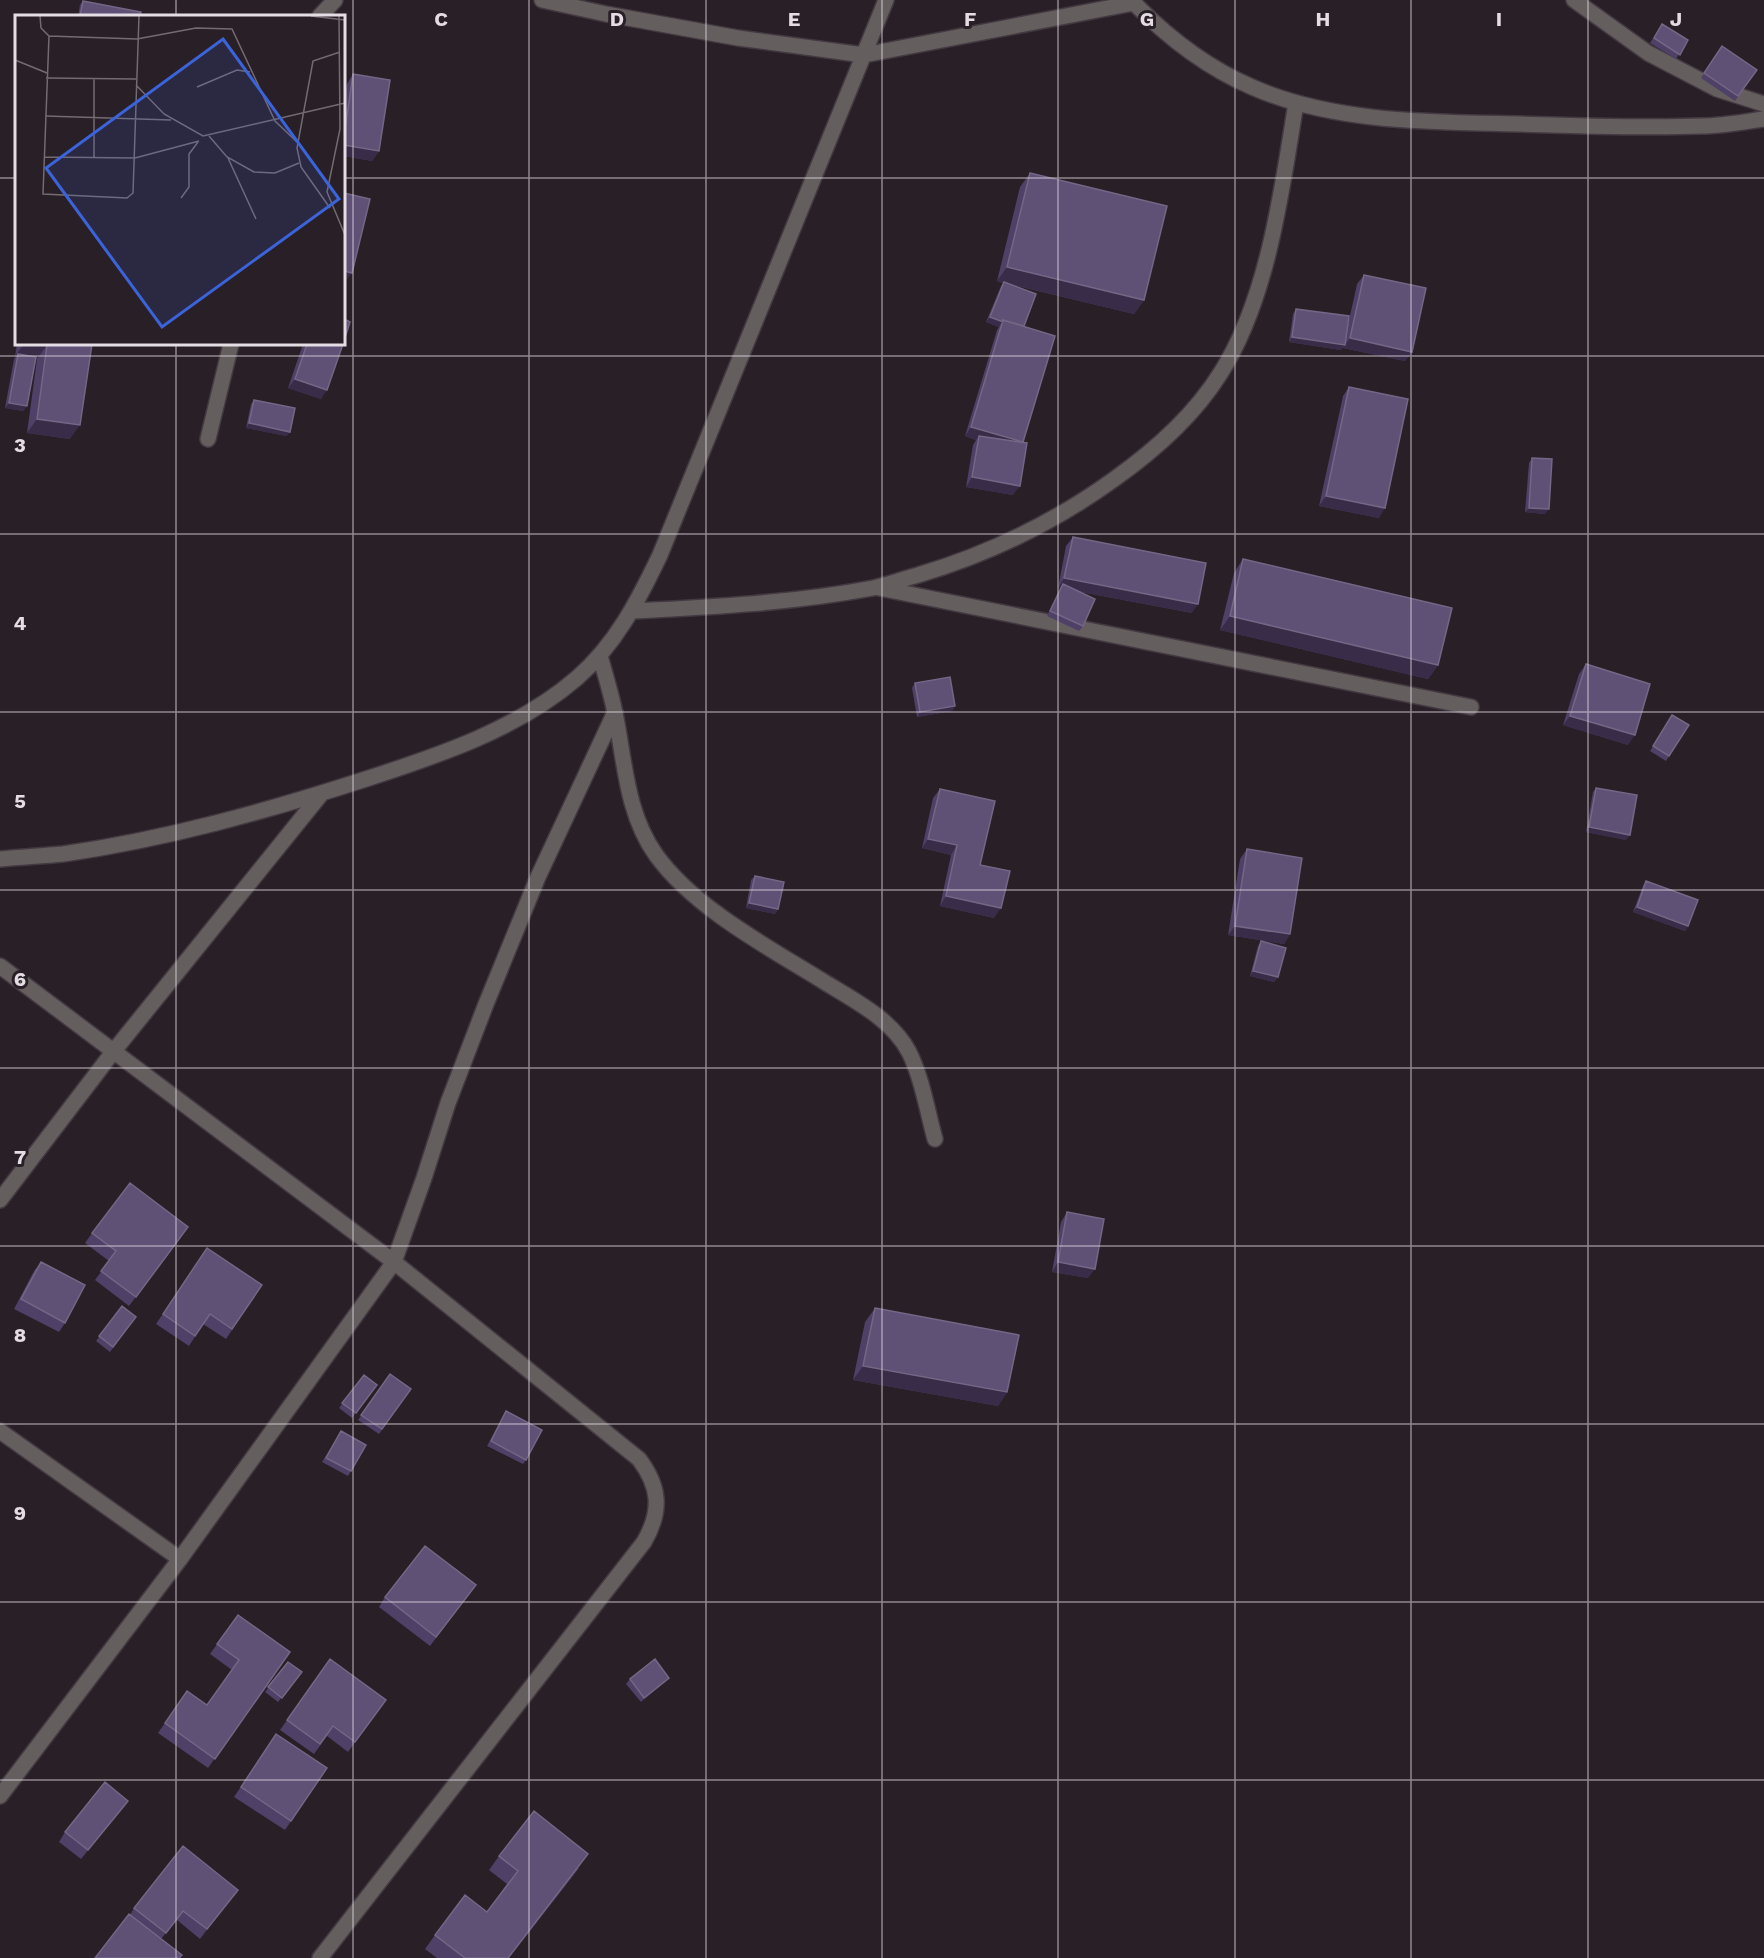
<svg xmlns="http://www.w3.org/2000/svg" width="1764" height="1958" font-family="'Work Sans',sans-serif">
<style>
.lines{fill:none;stroke-linecap:round;stroke-linejoin:round}
.minor-casing{stroke:#433a41;stroke-width:18}
.minor{stroke:#655e5f;stroke-width:15}
.wall{fill:#4e4067}
.shaded-wall{fill:#392c48}
.building{fill:#5e5175;stroke:#736786;stroke-width:1.5}
.grid{fill:none;stroke:#e4dde3;stroke-width:1.5;stroke-opacity:0.55}
.inset-road{fill:none;stroke:#746b72;stroke-width:1.5}
.view{fill:#3b63da;fill-opacity:0.15;stroke:#3b63da;stroke-width:3}
.inset-edge{fill:none;stroke:#e4dde3;stroke-width:3}
.grid-label{font-size:20px;text-anchor:middle;font-weight:bold;fill:#e4dde3;stroke:#291f27;stroke-width:6;stroke-linejoin:round;paint-order:stroke}
</style>
<rect width="100%" height="100%" fill="#291f27"/>
<g class="lines">
<defs>
<path id="minor" d="M542 0 606 14 738 38 864 55 1134 3
M1131 0C1166 36 1205 67 1252 87 1333 123 1432 122 1520 124 1580 126 1641 128 1701 126 1722 126 1743 122 1764 119
M1574 0 1648 53 1717 89 1764 104
M320 16 335 0
M208 439 231 344
M879 588 1471 707
M633 611C713 607 793 603 873 588 888 585 903 579 918 575 989 554 1053 523 1113 480 1154 451 1193 417 1220 374 1268 300 1282 189 1296 103
M600 656C605 674 611 693 615 713 625 761 626 813 656 855 695 909 770 948 826 983 856 1001 892 1020 909 1052 922 1078 927 1110 935 1139
M0 859C21 857 42 856 63 854 167 839 267 811 366 779 440 755 518 729 577 678 616 644 638 601 660 555L886 0
M0 966 394 1262 639 1459C660 1487 662 1511 644 1542L320 1958
M0 1200 113 1052 322 793
M0 1431 180 1559
M0 1796 180 1559 394 1262 424 1178 448 1103 486 1004 538 877 615 712"/>
</defs>
<use href="#minor" class="minor-casing"/>
<use href="#minor" class="minor"/>
</g>
<path class="wall" d="M83 1 140 16H78L80 5Z
M1662 24 1688 40 1676 59 1650 43Z
M1722 46 1757 70 1735 101 1701 78Z
M353 74 379 151 372 161 344 156V103L347 84Z
M1030 173 1144 300 1134 314 1013 285 1024 326 1022 443 1013 495 966 487 973 445 976 440 965 436 997 330 999 327 986 322 1001 286 1003 283 997 281 1020 187Z
M1364 275 1412 352 1405 361 1343 348 1344 346 1341 350 1289 342 1293 314 1296 309 1346 334 1357 284Z
M17 344H92L70 439 27 433 37 359H36L27 406 23 411 5 408 14 359 16 356H15Z
M303 344H343L321 399 288 388Z
M1349 387 1379 518 1319 506 1343 396Z
M254 400 290 432 286 436 246 428 251 404Z
M1532 458 1545 514 1525 512 1529 463Z
M1073 537 1192 613 1081 592 1083 626 1079 631 1047 616 1060 588H1058L1066 546Z
M1243 559 1438 665 1428 679 1220 630 1234 573Z
M1586 664 1628 745 1563 725 1579 674Z
M915 683 955 706 952 711 917 717 912 688Z
M1672 715 1689 725 1666 761 1650 751Z
M1596 788 1626 840 1586 832 1593 792Z
M940 789 980 865 994 918 940 906 951 855 922 848 933 798Z
M1247 849 1290 934 1284 944 1228 935 1240 859Z
M755 876 778 909 775 914 746 908 751 880Z
M1646 881 1688 926 1685 931 1633 912 1643 886Z
M1261 941 1278 977 1274 982 1250 976 1258 946Z
M1067 1212 1088 1278 1052 1272 1061 1222Z
M92 1233 182 1236 129 1306 95 1280 109 1261 85 1243Z
M207 1248 262 1285 226 1339 203 1324 189 1346 156 1324Z
M41 1262 65 1323 59 1332 14 1309 34 1271Z
M122 1306 136 1317 110 1352 96 1341Z
M875 1308 1007 1392 998 1406 853 1380 865 1322Z
M390 1374 411 1389 379 1434 358 1420Z
M364 1375 377 1385 352 1418 339 1408Z
M506 1411 526 1460 523 1464 487 1446Z
M341 1431 351 1471 348 1476 322 1462Z
M476 1585 430 1646 379 1607 385 1597Z
M238 1615 290 1652 208 1768 158 1733 187 1691 207 1705 232 1670 210 1654Z
M330 1659 386 1700 348 1752 327 1736 314 1754 280 1730Z
M288 1662 302 1672 278 1702 265 1692Z
M630 1679 665 1682 641 1702 626 1684Z
M276 1734 327 1768 285 1830 234 1797Z
M121 1810 81 1859 59 1842 65 1832Z
M499 1856 579 1868 509 1958H437L425 1949 435 1935 487 1912 507 1884 489 1870Z
M231 1899 200 1939 177 1920 161 1939 130 1915 134 1908Z"/>
<path class="shaded-wall" d="M344 145 379 151 372 161 344 156Z
M1007 267 1144 300 1134 314 997 281Z
M344 271 352 273 345 282H344Z
M990 317 1002 322 999 327 986 322Z
M1292 337 1345 345 1341 350 1289 342Z
M1350 338 1412 352 1405 361 1343 348Z
M24 344H36L47 345 37 359 17 356 18 354 16 356H15Z
M295 379 327 390 321 399 288 388Z
M9 403 27 406 23 411 5 408Z
M37 419 80 425 70 439 27 433Z
M249 423 290 432 286 436 246 428Z
M971 427 1023 442 978 440 979 436 976 440 965 436Z
M972 477 1020 486 1013 495 966 487Z
M1326 496 1385 508 1379 518 1319 506Z
M1529 508 1549 509 1545 514 1525 512Z
M1064 578 1198 604 1192 613 1061 588 1063 584 1060 588H1058Z
M1230 616 1438 665 1428 679 1220 630Z
M955 706 952 711 917 717 920 712Z
M1570 716 1635 735 1628 745 1563 725Z
M1589 827 1630 835 1626 840 1586 832Z
M928 839 957 845 951 855 922 848Z
M946 896 1001 908 994 918 940 906Z
M749 903 778 909 775 914 746 908Z
M1637 907 1688 926 1685 931 1633 912Z
M1235 926 1290 934 1284 944 1228 935Z
M1253 971 1278 977 1274 982 1250 976Z
M1058 1262 1095 1269 1088 1278 1052 1272Z
M863 1366 1007 1392 998 1406 853 1380Z
M669 1678 665 1682 641 1702 644 1698Z
M588 1854 509 1958H508Z
M238 1890 231 1899 200 1939 207 1929Z"/>
<path class="building" d="M83 1 141 12 140 16H80Z
M1662 24 1688 40 1680 55 1654 38Z
M1722 46 1757 70 1738 96 1704 73Z
M353 74 390 80 379 151 344 145V136Z
M1030 173 1167 206 1144 300 1007 267Z
M344 193 370 199 352 273 344 271Z
M1364 275 1426 288 1412 352 1350 338Z
M1004 282 1036 294 1024 326 1003 320V322L990 317Z
M1296 309 1349 316 1345 345 1292 337Z
M344 319 350 322 344 341Z
M1003 320 1055 336 1023 442 971 427Z
M36 344H92L80 425 37 419 47 345Z
M307 344H343L327 390 295 379Z
M18 354 36 357 27 406 9 403Z
M1349 387 1408 399 1385 508 1326 496Z
M254 400 295 408 290 432 249 423Z
M979 436 1027 443 1020 486 972 477Z
M1532 458 1552 459 1549 509 1529 508Z
M1073 537 1206 563 1198 604 1064 578Z
M1243 559 1452 608 1438 665 1230 616Z
M1063 584 1095 599 1083 626 1050 611Z
M1586 664 1650 684 1635 735 1570 716Z
M950 677 955 706 920 712 915 683Z
M1672 715 1689 725 1669 756 1653 746Z
M1596 788 1637 795 1630 835 1589 827Z
M940 789 995 801 980 865 1010 871 1001 908 946 896 957 845 928 839Z
M1247 849 1302 858 1290 934 1235 926Z
M755 876 784 882 778 909 749 903Z
M1646 881 1698 900 1688 926 1637 907Z
M1261 941 1286 948 1278 977 1253 971Z
M130 1183 188 1227 136 1297 101 1271 116 1251 92 1233Z
M1067 1212 1104 1219 1095 1269 1058 1262Z
M207 1248 262 1285 232 1329 210 1314 195 1336 163 1314Z
M41 1262 85 1285 65 1323 21 1299Z
M122 1306 136 1317 113 1347 99 1336Z
M875 1308 1019 1335 1007 1392 863 1366Z
M390 1374 411 1389 382 1429 361 1415Z
M364 1375 377 1385 356 1413 342 1403Z
M506 1411 542 1430 526 1460 491 1441Z
M341 1431 366 1445 351 1471 326 1458Z
M425 1546 476 1585 436 1637 385 1597Z
M238 1615 290 1652 215 1759 165 1723 187 1691 207 1705 239 1660 217 1644Z
M330 1659 386 1700 355 1742 333 1726 320 1744 287 1720Z
M655 1659 669 1678 644 1698 630 1679Z
M288 1662 302 1672 282 1698 268 1687Z
M276 1734 327 1768 291 1821 241 1787Z
M105 1782 128 1801 88 1850 65 1832Z
M534 1811 588 1854 508 1958H465L435 1935 465 1895 487 1912 518 1871 499 1856Z
M183 1846 238 1890 207 1929 183 1911 166 1933 134 1908Z
M129 1914 182 1955 179 1958H95Z"/>
<path class="grid" d="M176 0V16M353 0V1958M529 0V1958M706 0V1958M882 0V1958M1058 0V1958M1235 0V1958M1411 0V1958M1588 0V1958M0 178H16M344 178H1764M176 344V1958M0 356H1764M0 534H1764M0 712H1764M0 890H1764M0 1068H1764M0 1246H1764M0 1424H1764M0 1602H1764M0 1780H1764"/>
<g transform="translate(15 15)">
<rect width="330" height="330" fill="#291f27"/>
<path class="inset-road" d="M25 1 26 13 34 21 122 24 181 13 217 14 260 106 282 127M296 1 330 5M324 1 325 114 312 177 330 220M34 21 28 179 112 183 118 178 124 1M0 45 32 58M31 63 121 64M121 70 149 99 188 121 330 88M182 72 222 55 235 57M30 101 156 105M194 121 212 142 239 157 260 158 284 148M29 142 120 143 184 126M79 143V64M213 143 241 204M166 183 174 172V139L183 127M315 193 286 152 282 133 298 46 325 37"/>
<path class="view" d="M208 24 324 184 147 312 31 153Z"/>
<rect width="330" height="330" class="inset-edge"/>
</g>
<g class="grid-label">
<text x="441" y="26">C</text>
<text x="617" y="26">D</text>
<text x="794" y="26">E</text>
<text x="970" y="26">F</text>
<text x="1147" y="26">G</text>
<text x="1323" y="26">H</text>
<text x="1499" y="26">I</text>
<text x="1676" y="26">J</text>
<text x="20" y="452">3</text>
<text x="20" y="630">4</text>
<text x="20" y="808">5</text>
<text x="20" y="986">6</text>
<text x="20" y="1164">7</text>
<text x="20" y="1342">8</text>
<text x="20" y="1520">9</text>
</g>
</svg>
